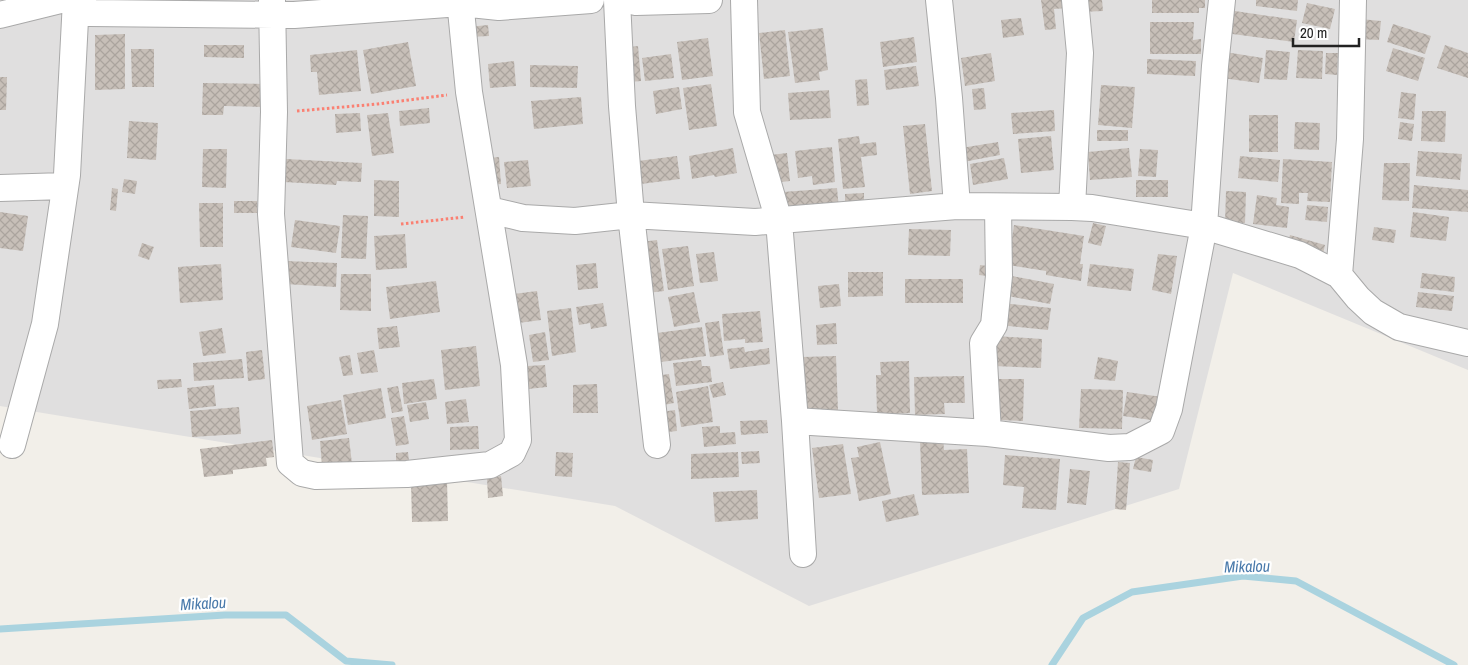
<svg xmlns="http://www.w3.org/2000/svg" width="1468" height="665" font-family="'Archivo Narrow',sans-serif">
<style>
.residential{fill:#e0dfdf}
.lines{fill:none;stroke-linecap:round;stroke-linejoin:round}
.stream{stroke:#aad3df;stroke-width:7}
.building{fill:url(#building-cross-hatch)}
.minor-casing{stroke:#a9a9a9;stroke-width:28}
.path{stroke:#fa8072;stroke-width:3;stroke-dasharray:2.5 2.5;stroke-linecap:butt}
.minor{stroke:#fff;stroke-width:26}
.labels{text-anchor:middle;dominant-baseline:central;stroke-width:4.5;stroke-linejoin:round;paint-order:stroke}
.water-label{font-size:16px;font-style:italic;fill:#4a7aab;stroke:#fff}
</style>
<defs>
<pattern id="building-cross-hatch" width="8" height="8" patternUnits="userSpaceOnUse" patternTransform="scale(1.25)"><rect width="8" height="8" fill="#c7bfb8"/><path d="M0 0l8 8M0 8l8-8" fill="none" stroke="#aba49e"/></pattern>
</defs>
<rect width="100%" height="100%" fill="#f2efe9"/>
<path class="residential" d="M0 0H1468V370L1233 273 1179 489 809 606 615 506 0 406Z"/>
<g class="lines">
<path class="stream" d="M0 629 225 615H286L346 661 392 665
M1052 665 1083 618 1132 592 1243 576 1296 581 1454 665"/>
</g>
<path class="building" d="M1041 0H1065L1066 8 1054 9 1056 29 1045 30Z
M1081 0H1102L1103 11 1081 12Z
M1152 0H1205V8H1199V13H1152Z
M1256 0H1298L1297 11 1256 6Z
M1307 3 1335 9 1330 29 1302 23Z
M1228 10 1297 20 1294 42 1225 33Z
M1021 18 1024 35 1003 38 1001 20Z
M1360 19 1381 21 1379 40 1358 39Z
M1150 22H1194L1193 40 1201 39V54H1150Z
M1393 24 1431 36 1425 54 1387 42Z
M488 25 489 36 469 37 468 27Z
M823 28 828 70 819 72 820 80 795 83 788 32Z
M785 30 790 76 764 79 759 33Z
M125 34V89L95 90V35Z
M914 37 917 62 883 67 880 42Z
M708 38 713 76 682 80 677 42Z
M408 42 416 86 371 94 363 50Z
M204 45H244V58L204 57Z
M1445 45 1468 53V78L1437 68Z
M638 46 641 81 618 83 615 49Z
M1393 48 1425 58 1418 81 1386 71Z
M131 49H154V87H132Z
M357 50 361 91 319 95 317 72H311L310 55Z
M1266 50 1290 52 1287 80 1264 79Z
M1298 50 1323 51 1322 79 1296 78Z
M1225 52 1263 58 1259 83 1222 78Z
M991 53 995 81 965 86 961 58Z
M1326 53H1338L1337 75 1325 74Z
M671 54 674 78 645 81 642 58Z
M1147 59 1196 61 1195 76 1147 74Z
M514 61 516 86 490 88 488 64Z
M530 65 578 66 577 88 530 87Z
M916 66 919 86 886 90 884 70Z
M0 77H7L6 110H0Z
M867 79 869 105 857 106 855 80Z
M203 83 265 84V107L224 106 223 115H202Z
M711 84 717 126 689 130 683 88Z
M1101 85 1135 87 1132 128 1098 125Z
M679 87 682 109 656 114 653 91Z
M984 88 986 109 974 110 972 89Z
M829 90 831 118 790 120 788 93Z
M1401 92 1416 94 1414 120 1398 118Z
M581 97 583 124 534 129 531 101Z
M429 108 430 123 400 126 399 111Z
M1054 110 1055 131 1013 134 1011 113Z
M1422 111H1446L1445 142 1421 141Z
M360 113 361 131 336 133 335 114Z
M388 113 394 153 372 156 367 115Z
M1249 115H1278V152H1249Z
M129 121 158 123 156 160 127 158Z
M1295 122 1320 123 1319 150 1294 149Z
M1400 122 1414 124 1412 141 1398 139Z
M925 124 932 191 910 194 903 126Z
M1097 130H1128V141H1097Z
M859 136 860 144 876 142 877 155 861 157 865 187 843 189 838 139Z
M1051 136 1054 170 1021 173 1018 139Z
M998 142 1000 155 963 162 961 148Z
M832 147 835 182 813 185 812 176 798 178 795 151Z
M733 148 737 173 715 177 714 175 692 179 689 156Z
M1129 148 1132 177 1090 180 1088 152Z
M203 149H227L226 188 202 187Z
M1140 149 1158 150 1156 177 1138 176Z
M1418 151 1462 154 1460 180 1416 176Z
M787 153 790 181 773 183 771 155Z
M677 156 680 179 633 185 630 162Z
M1240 156 1280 160 1278 182 1238 178Z
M499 157 501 184 481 186 478 159Z
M1004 158 1008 179 973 185 970 164Z
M286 159 362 163 361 182 337 181 336 185 284 182Z
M1283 159 1332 162 1330 202 1307 201 1308 193H1299V204L1281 203Z
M528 160 531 186 507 188 504 162Z
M1384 163H1410L1409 201 1382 200Z
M124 179 137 181 135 194 122 192Z
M374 180 399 181V217L374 216Z
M1136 180H1168V197H1136Z
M1414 185 1468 190V212L1412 208Z
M112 188 118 189 116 211 110 210Z
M837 188 839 209 785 214 783 192Z
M1226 191 1246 192 1245 223 1225 222Z
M864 193V204L845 205V194Z
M1257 195 1277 198 1276 205 1289 207 1287 228 1253 224Z
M234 201H257V213H234Z
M199 203H223V247H200Z
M1307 205 1328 207 1327 222 1305 220Z
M0 212 28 216 23 251 0 248Z
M1413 212 1449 217 1446 241 1410 237Z
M343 215 368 216 366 259 341 258Z
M295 220 340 226 336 253 291 247Z
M1093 223 1106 226 1101 246 1088 243Z
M1014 225 1084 236 1080 264H1083L1081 281 1046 275V271L1008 265Z
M1374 227 1396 230 1394 243 1372 240Z
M909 229 951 230 950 256 908 255Z
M405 234 407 268 376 270 374 236Z
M1290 235 1325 245 1322 258 1286 248Z
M657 240 664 291 639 294 633 243Z
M142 243 154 247 149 260 138 256Z
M688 246 694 286 668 290 662 249Z
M714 252 718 281 700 283 696 254Z
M1158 254 1177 256 1171 294 1152 290Z
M285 261 337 263 336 287 284 284Z
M596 263 598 288 578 290 576 265Z
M221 264 223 300 180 303 178 267Z
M1090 264 1134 269 1131 291 1087 286Z
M980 265 997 267 995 277 979 275Z
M848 272H883V296L848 297Z
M1422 273 1455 277 1454 292 1420 288Z
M341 274H371V311L340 310Z
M1012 276 1054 284 1050 304 1008 296Z
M905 279H963V303H905Z
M436 281 440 312 390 319 386 287Z
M839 284 841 306 820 308 818 286Z
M537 291 541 320 511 324 507 295Z
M694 292 700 322 674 327 668 297Z
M1418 292 1454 296 1452 311 1416 307Z
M603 303 607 326 591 329 590 323 579 325 576 307Z
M1002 303 1051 308 1048 330 1000 325Z
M571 308 576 352 552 356 547 311Z
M760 311 763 342 745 343V339L724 341 722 314Z
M719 321 724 355 710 357 705 323Z
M836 323 837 344 817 345 816 325Z
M397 326 400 347 379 349 377 328Z
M702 327 706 356 661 362 657 333Z
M222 328 226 353 203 356 199 332Z
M545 332 549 360 533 362 529 335Z
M995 336 1042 339 1041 368 993 366Z
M476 346 480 386 445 390 441 350Z
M744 347 745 352 769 348 770 364 730 369 727 349Z
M262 350 265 379 248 381 246 352Z
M374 350 378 372 361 374 357 353Z
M350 355 353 375 343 376 339 357Z
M836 356 838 411 805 412 803 357Z
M1098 357 1118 361 1115 381 1094 379Z
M242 359 244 378 194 381 193 363Z
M701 360 702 366H710L712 382 676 386 673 363Z
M909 361 910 413 877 415 876 375H881L880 362Z
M545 365 547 387 528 389 527 366Z
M669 374 674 403 654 407 649 377Z
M964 376 965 403H944L945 414 915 415 914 377Z
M181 379 182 387 158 389 157 380Z
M434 379 437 399 404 404 402 383Z
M999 379H1024L1023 421 998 420Z
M723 382 726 395 713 398 709 385Z
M597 384 598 413H573V385Z
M214 385 216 406 189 409 187 388Z
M398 386 403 411 392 413 387 388Z
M708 386 713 422 681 427 676 392Z
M381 388 386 418 348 425 343 395Z
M1081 389 1123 390 1122 429 1079 428Z
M1127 392 1162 397 1158 421 1123 416Z
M466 399 469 422 447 424 445 402Z
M341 400 347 434 312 440 307 406Z
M426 402 429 419 410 422 407 405Z
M239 407 241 434 192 437 190 411Z
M675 410 677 431 650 434 647 414Z
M404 416 409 444 396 446 391 418Z
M767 420 768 433 741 435 740 421Z
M478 426 479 449 450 450V427Z
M720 426V433L735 432 736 444 704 447 702 427Z
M349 438 352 464 322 466 320 441Z
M943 439 944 450 967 449 969 493 922 495 920 440Z
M272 440 274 457 266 458 267 466 233 470V474L204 477 200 449Z
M880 442 891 494 859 501 851 458 859 457 857 447Z
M843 444 851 494 819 498 812 448Z
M759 451 760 463 742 464 741 452Z
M408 452 409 461 396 462V453Z
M556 452 573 453 572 477 555 476Z
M738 452 739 477 691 479V454Z
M1005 455 1060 459 1056 510 1022 508 1024 487 1003 485Z
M1136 457 1153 460 1151 472 1133 469Z
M1118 462 1130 463 1126 510 1115 509Z
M1070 469 1090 471 1086 505 1067 503Z
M501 476 503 496 488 498 487 478Z
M447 480 448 521 412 522 411 481Z
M757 490 758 519 715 522 713 492Z
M914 494 919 515 886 522 882 501Z"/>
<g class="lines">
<defs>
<path id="minor" d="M79 0 90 13 294 15 461 3 499 7 591 0
M272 0 274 112 271 214 290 463 302 473 316 476 407 474 490 465 512 453 518 440 514 365 469 92 460 0
M617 0 622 106 631 215 657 445
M627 0 636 2 709 0
M744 0 747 112 779 221 795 421 803 554
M939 0 949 98 957 206
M0 15 61 0
M0 188 65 186
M1072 207 1080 53 1075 0
M489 210 523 218 575 221 631 215 755 222 957 206 1072 207 1092 208 1204 226 1300 255 1339 275 1358 298 1373 312 1399 327 1468 343
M1339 275 1350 139 1353 0
M795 421 988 433 1109 448 1130 447 1161 431 1169 409 1204 226 1215 66 1222 0
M988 433 983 343 994 325 999 276 998 207
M12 445 45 324 67 175 76 0"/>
</defs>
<use href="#minor" class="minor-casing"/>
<path class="path" d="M297 111 378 104 447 95
M401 224 465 217"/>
<use href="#minor" class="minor"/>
</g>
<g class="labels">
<g class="water-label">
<text transform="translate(1247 566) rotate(-1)">Mikalou</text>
<text transform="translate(203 603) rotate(-3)">Mikalou</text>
</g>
</g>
<path d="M1293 38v8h66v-8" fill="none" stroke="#222222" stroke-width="2.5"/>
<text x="1300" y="38" font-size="15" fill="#222222" stroke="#ffffff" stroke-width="4" paint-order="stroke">20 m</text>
</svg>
